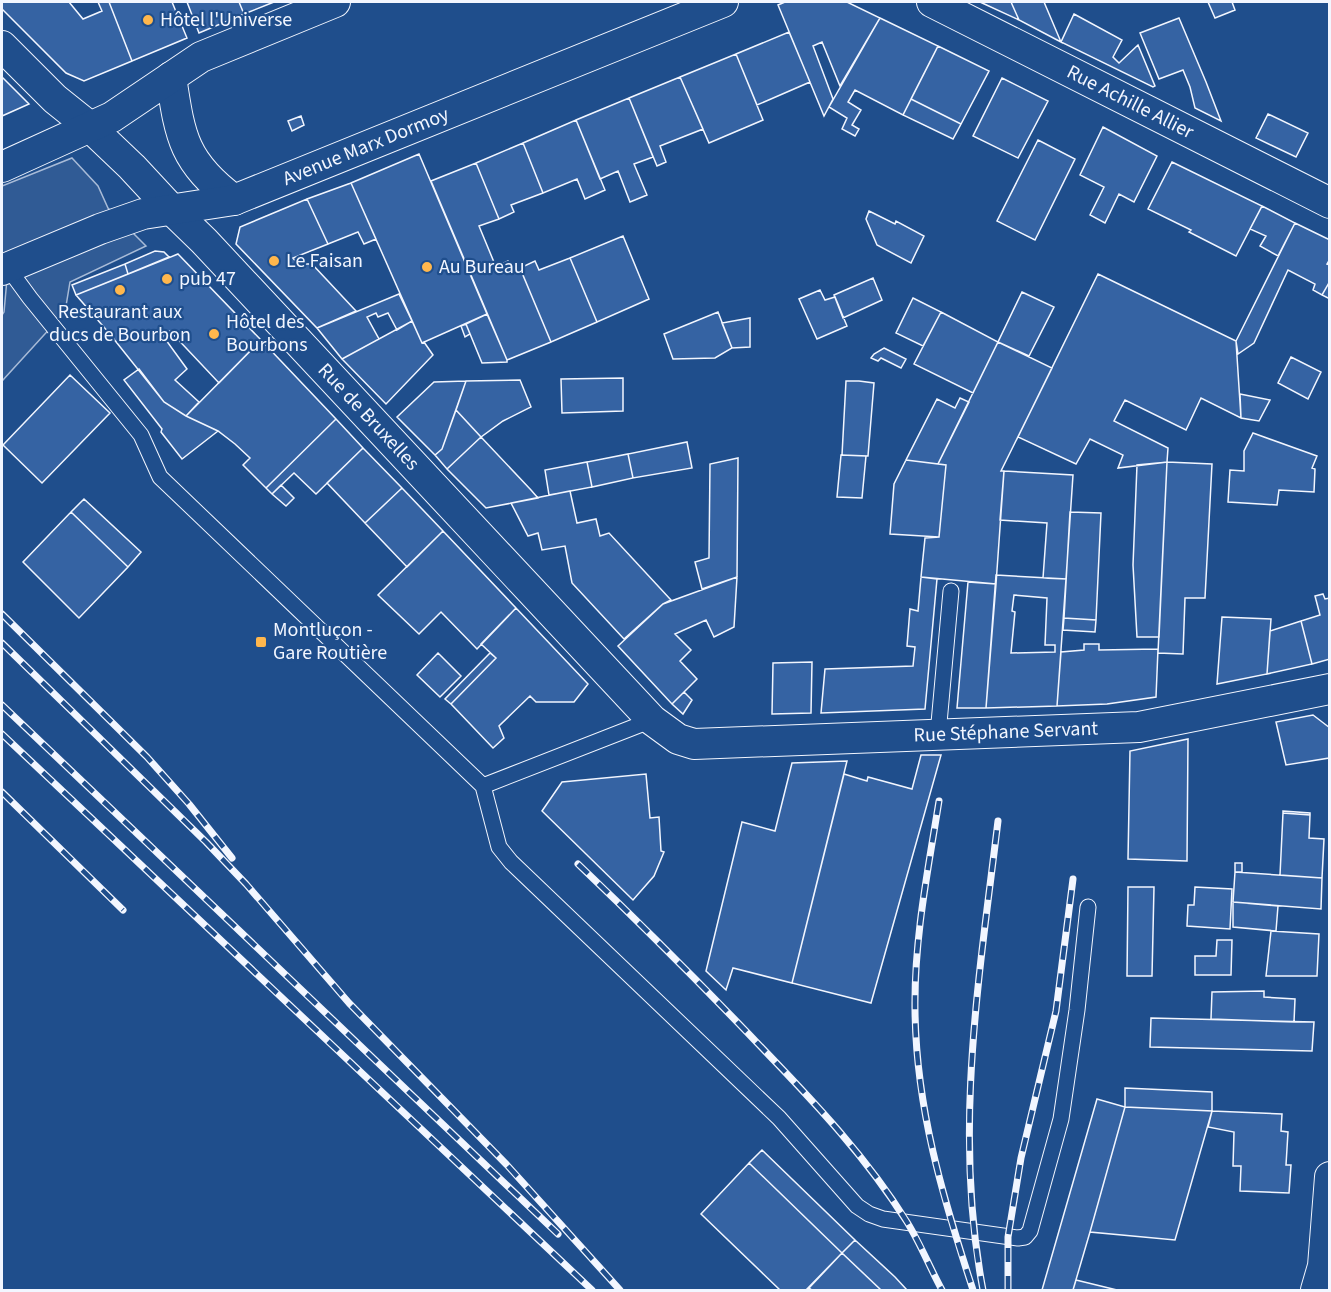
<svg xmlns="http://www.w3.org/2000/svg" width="1331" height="1292" font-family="'Source Sans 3',sans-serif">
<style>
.parking{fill:#305b95;stroke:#a8bbd7;stroke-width:1.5}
.building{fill:#3563a3;stroke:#f2f6ff;stroke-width:1.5;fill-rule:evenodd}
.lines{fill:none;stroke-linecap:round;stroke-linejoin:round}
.service-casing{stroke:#f2f6ff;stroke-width:17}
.minor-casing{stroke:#f2f6ff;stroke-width:32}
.service{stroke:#1f4e8c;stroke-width:15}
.minor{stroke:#1f4e8c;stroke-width:30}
.rail-casing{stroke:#f2f6ff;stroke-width:7}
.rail{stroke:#1f4e8c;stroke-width:4.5;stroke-dasharray:14;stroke-linecap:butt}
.poi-dot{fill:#ffb74d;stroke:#1f4e8c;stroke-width:2}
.labels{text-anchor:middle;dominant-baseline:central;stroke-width:4.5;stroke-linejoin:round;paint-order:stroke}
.poi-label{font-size:20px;fill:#f2f6ff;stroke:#1f4e8c;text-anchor:start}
.street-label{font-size:20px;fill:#f2f6ff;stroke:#1f4e8c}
</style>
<rect width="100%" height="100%" fill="#1f4e8c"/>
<path class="parking" d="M72 158 98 186 108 208 146 246 70 282 65 312 2 381V315L4 312 8 268 2 264V186Z"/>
<path class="building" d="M2 2H69L83 19 102 11 98 2H109L132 61 84 81 66 73 2 9Z
M109 2H172L187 38 132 61Z
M187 2H239L244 14 199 33Z
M239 2H274L244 14Z
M785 2H847L880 18 840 86 822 42 813 46 833 99 824 116 778 5Z
M980 2H1011L1019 20Z
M1011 2H1044L1061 42 1019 20Z
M1208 2H1232L1235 10 1215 18Z
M1074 14 1122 40 1113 57 1119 63 1138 45 1155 86 1153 87 1061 42Z
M880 18 938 46 903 115 855 90 848 102 861 110 852 125 859 129 855 136 842 129 847 118 829 107Z
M1179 18 1206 82 1221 121 1195 108 1190 87 1183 70 1159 79 1140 33Z
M789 32 810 82 757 105 736 54Z
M938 46 989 71 961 124 911 99Z
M736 54 763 120 709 143 680 77Z
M2 77 29 104 2 116Z
M680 77 703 129 660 146 666 162 657 166 629 98Z
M1002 78 1048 101 1018 158 973 136Z
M629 98 653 157 634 164 647 195 630 202 618 171 600 179 576 120Z
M911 99 961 124 953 139 903 115Z
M1268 114 1308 133 1296 157 1256 138Z
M301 116 304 125 292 131 288 121Z
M576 120 605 190 585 199 577 179 543 193 523 143Z
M1103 127 1157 156 1134 202 1119 194 1105 223 1090 215 1104 187 1080 175Z
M1038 140 1075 159 1035 240 997 221Z
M523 143 543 193 511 205 514 212 499 219 476 163Z
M419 154 487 314 422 343 351 183Z
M1172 162 1262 206 1236 256 1189 232 1191 230 1148 209Z
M476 163 499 219 479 226 496 267 508 261 513 271 520 268 551 342 507 360 431 181Z
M351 183 376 239 364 244 358 232 328 244 307 199Z
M307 199 328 244 293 258 301 268 304 264H312L356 311 317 328 236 244 240 227Z
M1262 206 1295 223 1278 256 1260 246 1266 236 1250 229Z
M869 211 895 224 896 221 924 236 911 263 877 245 866 219Z
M1295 223 1330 240V259L1327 264 1330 265V281L1322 295 1313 290 1315 284 1288 270 1254 343 1238 354 1236 341Z
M623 236 649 299 597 322 570 258Z
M155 251 164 252 169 257 128 274 125 264Z
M178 254 261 340 219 383 170 331 163 336 187 369 175 380 199 402 186 416 164 402 109 333 76 295Z
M570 258 597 322 551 342 520 268 535 261 539 270Z
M125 264 128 274 76 295 72 285Z
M1098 274 1236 341 1241 418 1201 398 1186 430 1125 400 1114 421 1168 448 1167 462 1118 468 1123 455 1090 439 1076 464 1018 437Z
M873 278 882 300 843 318 834 295Z
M1330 281V299L1322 295Z
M820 290 825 300 835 297 847 326 817 339 799 299Z
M1022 292 1054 307 1029 356 998 342Z
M399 294 412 321 397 330 388 313 378 317 376 313 367 317 379 339 342 359 317 328Z
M913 298 941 312 923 346 896 333Z
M718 312 732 348 715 358 673 359 664 334Z
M941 312 998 342 973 393 914 364Z
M487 314 507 360V362L482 363 466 324Z
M750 318V347L732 348 722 323Z
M412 321 422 343 424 342 433 355 386 404 342 359Z
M466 324 470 334 465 337 461 326Z
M261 340 336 419 266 488 243 465 250 458 235 444 218 431 186 416Z
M998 342 1052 368 1001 471H1004L996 584 921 577 925 538 939 537 946 465 938 464Z
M884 348 906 359 901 368 881 358 878 361 871 358 874 354Z
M1291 357 1321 372 1308 399 1278 383Z
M139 369 164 402 186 416 218 431 182 459 161 432 162 429 124 380Z
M70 375 110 413 42 483 3 445Z
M623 378V411L562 413 561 379Z
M520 380 531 407 503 421 481 437 456 410 466 381Z
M466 381 442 449 435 455 397 417 434 382Z
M846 381H859L874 383 868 456 842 455Z
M1240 394 1270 400 1259 421 1241 418Z
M960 398 969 402 938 464 906 460 937 399 955 408Z
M456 410 481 437 447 469 435 455 442 449Z
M336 419 363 448 316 494 294 473 272 494 266 488Z
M1253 433 1317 456 1312 468 1315 469 1314 492 1279 490 1277 505 1228 502 1230 470 1244 471V451Z
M481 437 531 490 538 498 486 508 447 469Z
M687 442 692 468 633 478 628 454Z
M363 448 402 488 365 523 327 483Z
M628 454 633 478 592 487 587 462Z
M841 455 866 456 862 498 837 497Z
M738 458 737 577 702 589 695 562 709 558 710 464Z
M906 460 946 465 939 537 890 534 894 484Z
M587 462 592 487 549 495 545 470Z
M1167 462 1159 637H1137L1133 565 1137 465Z
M1167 462 1212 464 1205 598H1185L1183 654 1158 653Z
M1004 471 1073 475 1066 579 1043 578 1047 523 1000 520Z
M281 485 294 498 286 506 272 494Z
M402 488 443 531 407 567 365 523Z
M570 491 577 523 596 519 600 536 609 533 671 600 663 604 624 639 572 583 565 546 542 550 538 533 528 536 511 503Z
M84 499 141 552 128 567 71 512Z
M71 512 128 567 79 618 23 562Z
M1070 512 1101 513 1096 620 1064 618Z
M443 531 516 608 477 649 441 612 419 634 378 595Z
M996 575 1066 579 1057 706 986 708ZM1014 595 1047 598 1045 645H1055V652L1011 653 1015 612 1012 611Z
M737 577 734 627 714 637 706 620 675 634 691 650 680 661 697 679 672 704 618 646 663 604Z
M921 577 937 579 925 709 821 713 825 669 913 666 915 647 907 646 910 609 918 611Z
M968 582 996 584 986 708H957Z
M1323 594 1325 599 1330 598V659L1312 664 1301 621 1320 615 1315 596Z
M516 608 588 684 574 702H536L530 696 499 726 504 738 493 748 451 704 496 658 481 644Z
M1222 617 1271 619 1267 674 1217 684Z
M1064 618 1096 620 1095 632 1063 630Z
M1301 621 1312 664 1267 674 1270 631Z
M1084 644H1099V650L1158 649 1156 697 1107 704 1057 706 1061 652 1084 650Z
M438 653 461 676 440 697 417 675Z
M490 653 496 658 451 704 445 699Z
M812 662 811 713 772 714 773 663Z
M684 692 692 700 683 714 672 704Z
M1313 715 1330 728 1329 758 1286 765 1276 722Z
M1188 739 1187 861 1128 859 1130 751Z
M921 755H941L871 1003 792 983 844 774 867 781 868 777 912 789Z
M847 761 792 983 733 968 726 990 706 971 742 822 775 831 792 763Z
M646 774 650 818 659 817 661 851 664 852 654 876 633 900 542 811 562 782Z
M1283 811 1310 813V815L1283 813Z
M1283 813 1310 815 1309 838 1324 839 1322 878 1280 875Z
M1235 863H1242V872H1235Z
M1235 872 1322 878 1321 909 1233 902Z
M1128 887H1154L1152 976H1127Z
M1195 887 1232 889 1230 929 1187 926 1188 905H1194Z
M1233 902 1278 906 1276 931 1233 927Z
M1271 931 1319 934 1317 976H1266Z
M1217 940H1232L1231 975H1195V956H1216Z
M1264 991V997L1295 999 1294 1022 1211 1019 1212 992Z
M1151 1018 1314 1022 1312 1051 1150 1047Z
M1125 1088 1212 1092V1111L1125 1107Z
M1097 1099 1125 1107 1090 1232 1073 1290H1042Z
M1125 1107 1212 1111 1175 1240 1090 1232Z
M1212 1111 1282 1114 1281 1131 1288 1132 1286 1165H1291L1289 1193 1240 1191 1241 1166H1233L1234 1132 1208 1127Z
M762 1150 855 1240 842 1253 749 1163Z
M749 1163 842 1253 806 1290H780L701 1214Z
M855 1240 895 1277 907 1290H881L842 1253Z
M842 1253 881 1290H812L809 1288Z
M1076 1280 1117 1290H1073Z"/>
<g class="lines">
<defs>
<path id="service" d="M8 268 30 298 141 435 160 477 483 786 652 720
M938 734 951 591
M483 786 499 847 511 862 779 1118 857 1206 869 1214 883 1219 1018 1238 1025 1237 1030 1231 1061 1119 1077 1010 1088 907"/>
<g id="minor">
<path id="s1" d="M932 2 1330 203"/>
<path id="s2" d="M2 46 55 99 90 127 132 167 171 209 204 241 652 720 678 739 694 744 1139 727 1330 689"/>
<path d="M171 77C180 136 183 162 234 200"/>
<path d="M2 167 112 117 201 57 335 2"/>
<path id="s3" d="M2 270 100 229 143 214 234 200 723 2"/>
<path d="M1316 1290 1323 1266 1330 1177"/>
</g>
</defs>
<use href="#service" class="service-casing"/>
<use href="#minor" class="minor-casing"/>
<use href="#service" class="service"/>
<use href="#minor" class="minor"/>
<defs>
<path id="rail" d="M2 614 147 757 189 804 232 858
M2 643 206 842 246 884 349 1003 507 1165 620 1290
M2 705 558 1234
M2 734 592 1290
M2 792 123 910
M939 801C928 870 914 939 915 1010 916 1108 943 1198 973 1290
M578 864C642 925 704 987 765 1051 816 1104 867 1158 907 1222 920 1243 930 1268 942 1290
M983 1290C953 1133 979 978 998 821
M1008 1290V1237L1021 1158 1056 1011 1073 879"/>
</defs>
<use href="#rail" class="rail-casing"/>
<use href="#rail" class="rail"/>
</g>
<g class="poi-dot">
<circle cx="148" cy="20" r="6"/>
<circle cx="274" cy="261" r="6"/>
<circle cx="427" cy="267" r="6"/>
<circle cx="167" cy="279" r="6"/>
<circle cx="120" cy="290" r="6"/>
<circle cx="214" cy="334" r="6"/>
<rect x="255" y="636" width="12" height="12" rx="3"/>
</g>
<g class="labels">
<g class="poi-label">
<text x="160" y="20">Hôtel l'Universe</text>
<text x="286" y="261">Le Faisan</text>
<text x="439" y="267">Au Bureau</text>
<text x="179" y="279">pub 47</text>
<text x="120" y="312" text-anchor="middle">Restaurant aux<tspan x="120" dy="23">ducs de Bourbon</tspan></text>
<text x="226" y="322">Hôtel des<tspan x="226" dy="23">Bourbons</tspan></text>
<text x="273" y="630">Montluçon -<tspan x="273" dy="23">Gare Routière</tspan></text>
</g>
<g class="street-label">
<text stroke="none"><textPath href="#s1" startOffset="222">Rue Achille Allier</textPath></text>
<text stroke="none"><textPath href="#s3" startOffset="386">Avenue Marx Dormoy</textPath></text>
<text stroke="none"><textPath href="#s2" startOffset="522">Rue de Bruxelles</textPath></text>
<text stroke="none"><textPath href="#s2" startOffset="1298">Rue Stéphane Servant</textPath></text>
</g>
</g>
<rect width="1331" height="1292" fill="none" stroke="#f2f6ff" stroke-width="6"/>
</svg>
